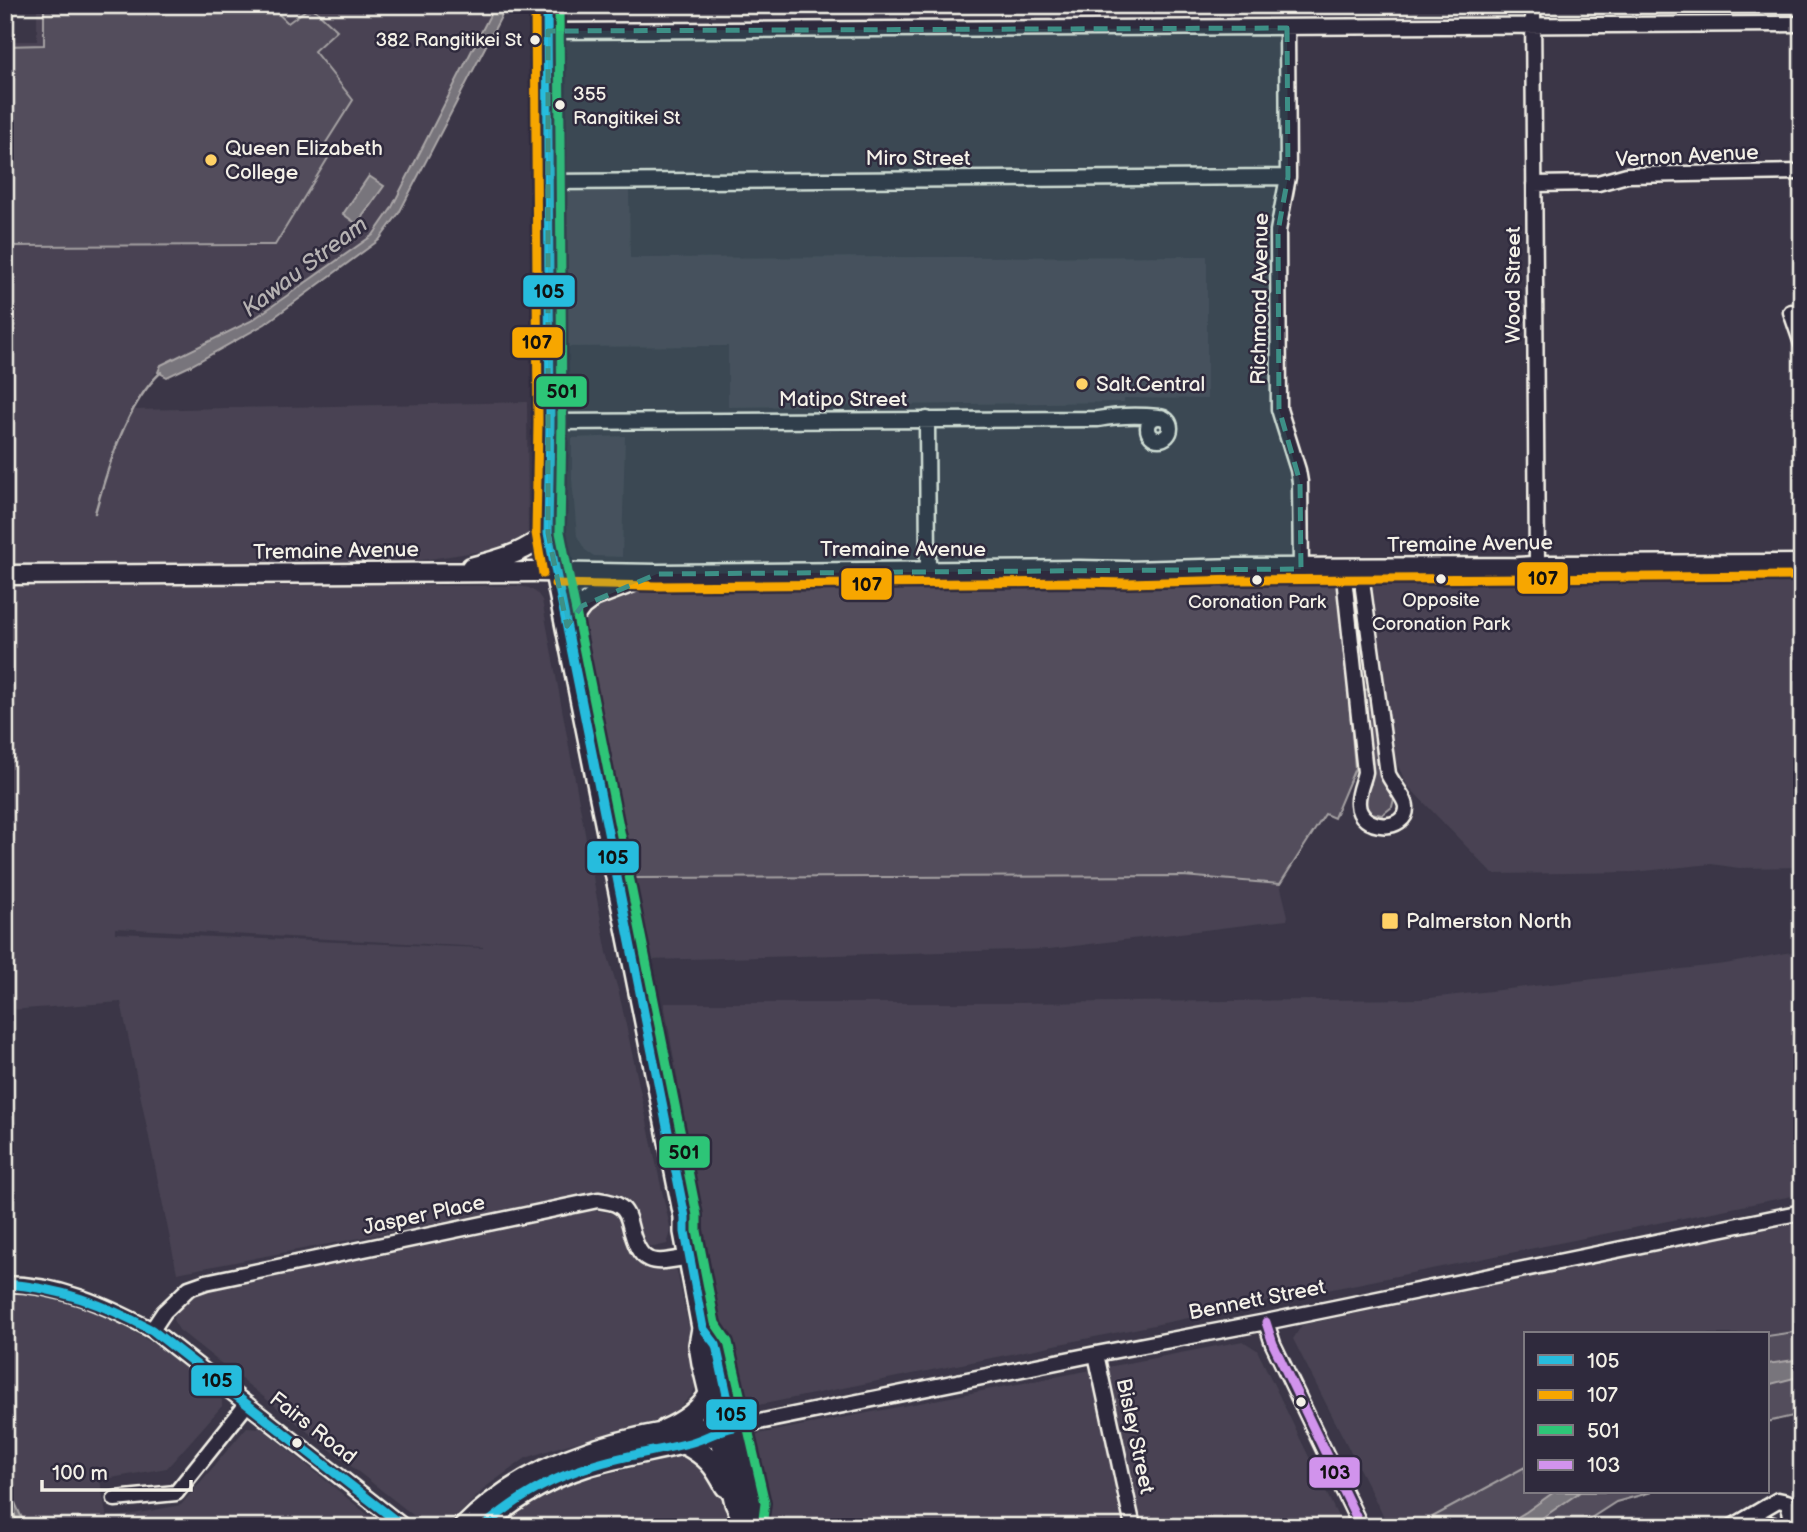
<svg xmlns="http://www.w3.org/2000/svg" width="1807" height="1532" font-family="'Balsamiq Sans',sans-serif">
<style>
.built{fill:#484352;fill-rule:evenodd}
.green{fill:#534e5c;stroke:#a4a0a2;stroke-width:2}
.water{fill:#78747b;stroke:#aaa6a7;stroke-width:2}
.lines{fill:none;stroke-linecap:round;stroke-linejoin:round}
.stream{stroke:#aaa6a7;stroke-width:2.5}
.minor-casing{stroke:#f4f1e8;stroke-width:19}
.major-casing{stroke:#f4f1e8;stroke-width:23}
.highway-casing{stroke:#f4f1e8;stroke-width:26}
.minor{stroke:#2f2a3d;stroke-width:14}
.major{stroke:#2f2a3d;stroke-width:18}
.highway{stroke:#2f2a3d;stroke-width:21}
.bus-1-casing{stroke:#2f2a3d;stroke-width:14}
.bus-2-casing{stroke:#2f2a3d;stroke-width:14}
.bus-3-casing{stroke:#2f2a3d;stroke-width:14}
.bus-4-casing{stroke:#2f2a3d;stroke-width:14}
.bus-1{stroke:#26bcdd;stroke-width:9}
.bus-2{stroke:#f7a600;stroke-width:9}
.bus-3{stroke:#2dc577;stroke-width:9}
.bus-4{stroke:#d193ec;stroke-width:9}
.marked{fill:#3d8f86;fill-opacity:0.2;stroke:#3d8f86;stroke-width:5;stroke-dasharray:14 9;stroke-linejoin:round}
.bus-dot{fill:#f4f1e8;stroke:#2f2a3d;stroke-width:2.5}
.poi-dot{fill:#ffd166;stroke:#2f2a3d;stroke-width:2.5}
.labels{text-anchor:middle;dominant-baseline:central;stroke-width:5;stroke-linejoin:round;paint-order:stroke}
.bus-label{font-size:19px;fill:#f4f1e8;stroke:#2f2a3d}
.poi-label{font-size:21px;fill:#f4f1e8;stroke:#2f2a3d;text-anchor:start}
.street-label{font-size:21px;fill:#f4f1e8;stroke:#2f2a3d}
.water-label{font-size:23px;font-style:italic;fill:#b6b2b2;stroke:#2f2a3d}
.line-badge{stroke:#2f2a3d;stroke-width:2.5}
.pale-badge-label{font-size:19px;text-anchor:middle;font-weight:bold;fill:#111}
</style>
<rect width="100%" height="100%" fill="#3b3647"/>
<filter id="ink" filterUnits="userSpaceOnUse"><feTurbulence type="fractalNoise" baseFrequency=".0143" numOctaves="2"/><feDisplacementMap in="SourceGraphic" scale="14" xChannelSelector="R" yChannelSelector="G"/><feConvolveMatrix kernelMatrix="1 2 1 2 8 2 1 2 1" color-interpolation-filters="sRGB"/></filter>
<g filter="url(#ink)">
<path class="built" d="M37 5H495L391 209 373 235 251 321 161 365 132 409 133 410 527 402 528 532 526 540 508 549 476 552 416 561 5 564V41H37Z
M561 190 629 191 630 258 1207 256V399L1124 398V402L728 407V346L562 347Z
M625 436 622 557 594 556 585 550 577 536 572 479V438Z
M1383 574H1802V867L1739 868 1711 864 1635 872 1493 874 1407 785 1396 762 1372 587 1377 575Z
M282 584 519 586 529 588 537 593 542 600 607 953 619 993 671 1232 667 1244 654 1247 649 1246 644 1243 624 1199 601 1192 177 1273 121 1002 10 1010 5 1012V586ZM115 928 483 947V948L115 933Z
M1183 876 1280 884 1288 916 1287 920 1050 949 650 960 634 878Z
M1802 950V1194L739 1409 735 1403 664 1003H1013L1421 999 1725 964Z
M595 1210 615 1214 641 1258 673 1266 677 1271 698 1371 694 1390 691 1396 668 1418 562 1446 526 1458 487 1486 451 1522 442 1527H428L179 1330 173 1320 176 1309 187 1298 196 1292Z
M1802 1218V1331L1767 1336V1334H1525V1467L1414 1527H1389L1293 1339 1302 1325Z
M5 1291H29L74 1303 113 1319 168 1353 222 1400V1406L167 1468 100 1480 107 1519 181 1505 247 1427 261 1428 383 1527H22L5 1490Z
M1243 1341 1257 1350 1343 1527H765L745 1442 758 1434Z
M690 1453 714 1470 732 1527H494L511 1513 553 1488Z"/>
<path class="green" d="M44 5H269L288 23 311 6 337 30 314 51 353 100 322 149 328 158 275 245 5 246V46L44 45Z
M1338 575 1355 768 1334 818 1325 814 1280 884 1183 876 634 878 569 582Z
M1352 578H1356L1368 675 1362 676Z
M1370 689 1378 767 1385 783 1395 795 1392 807 1382 815 1371 813 1365 805V793L1371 784V766L1364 690Z
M1802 1331V1414L1767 1422V1336Z
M1525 1467V1492H1652L1616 1502 1577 1527H1414Z
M5 1490 22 1527H5Z"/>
<path class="water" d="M495 5H507L399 213 379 240 265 324 190 366 167 377 158 372 161 365 251 321 373 235 391 209Z
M369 176 384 186 357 224 343 214Z
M1802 1359V1378H1794L1767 1385V1364Z
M5 1481 26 1527H20L5 1495Z
M1554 1492H1580L1529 1527H1501L1526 1512Z"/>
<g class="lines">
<path class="stream" d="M95 513C108 467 126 405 161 372"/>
<defs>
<path id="minor" d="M1533 5 1537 565
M1287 28 1288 177 1278 231 1279 409 1298 470 1300 482 1301 569
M548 31 1802 24
M548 182 1288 177
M1534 184 1598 183 1627 175 1802 172
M1791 312 1802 344
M1148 428a11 11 0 1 1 22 0a11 11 0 1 1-22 0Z
M927 419 928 571
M550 422 1098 419C1119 415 1139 415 1159 417
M1343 568 1365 772C1363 782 1357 793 1358 804 1359 831 1407 833 1406 807 1406 799 1392 783 1388 774L1363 589 1362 569
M5 1284C59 1284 105 1305 152 1330L404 1527
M1266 1322 1273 1344 1361 1527
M152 1330 164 1312 189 1288 206 1282 598 1200C605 1201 614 1202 619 1206 626 1210 628 1217 630 1225 640 1267 651 1264 690 1257
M1096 1354 1133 1527
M734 1427 1096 1354 1266 1322 1802 1212
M115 1499 176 1493 247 1404
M1743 1522H1762L1780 1527
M1732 1527 1778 1500 1787 1502 1790 1510 1793 1527"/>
<path id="major" d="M471 567C502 558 523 554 548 533
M5 575 535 572 657 574 1079 570 1128 571 1239 568 1518 567 1548 565 1802 564
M567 626 582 606 594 597 644 578
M665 1429C682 1422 701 1409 709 1393
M463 1527C526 1463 613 1437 700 1427 711 1426 718 1430 731 1428
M483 1527C512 1501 548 1479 586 1467 625 1455 667 1450 707 1438L719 1430"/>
<path id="highway" d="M547 5 550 422 548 533 685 1217V1232L703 1328 700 1345 703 1363 736 1503 748 1527
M703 1328 716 1345 753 1506 750 1527
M686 1444C708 1456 715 1465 726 1486"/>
</defs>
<use href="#minor" class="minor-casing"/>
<use href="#major" class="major-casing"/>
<use href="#highway" class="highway-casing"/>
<use href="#minor" class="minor"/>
<use href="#major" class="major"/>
<use href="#highway" class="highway"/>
<defs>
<path id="bus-1" d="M5 1284C59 1287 105 1305 152 1330L404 1527
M483 1527C513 1501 547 1480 585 1468 619 1456 654 1452 689 1443 706 1439 717 1430 734 1427L716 1345 703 1328 685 1232V1217L548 533 550 422 547 5"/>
<path id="bus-2" d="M535 5 538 422 536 533 543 574
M555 584 657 586 1079 582 1128 583 1239 580 1802 576"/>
<path id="bus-3" d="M559 5 562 422 560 532 697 1215V1231L715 1323 728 1342 765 1503 762 1527"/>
<path id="bus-4" d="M1266 1322 1273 1344 1361 1527"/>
</defs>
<use href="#bus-1" class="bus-1-casing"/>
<use href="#bus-2" class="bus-2-casing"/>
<use href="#bus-3" class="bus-3-casing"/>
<use href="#bus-4" class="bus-4-casing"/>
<use href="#bus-1" class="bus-1"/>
<use href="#bus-2" class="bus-2"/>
<use href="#bus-3" class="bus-3"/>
<use href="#bus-4" class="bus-4"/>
</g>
</g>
<path class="marked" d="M1287 28 1288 177 1278 231 1279 409 1300 482 1301 569 657 574 582 606 567 626 548 533V31Z"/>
<g class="bus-dot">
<circle cx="535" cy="40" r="6"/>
<circle cx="560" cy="105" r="6"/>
<circle cx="1441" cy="579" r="6"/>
<circle cx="1257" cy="580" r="6"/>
<circle cx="1301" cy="1402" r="6"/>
<circle cx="297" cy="1443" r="6"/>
</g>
<g class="poi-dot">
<circle cx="211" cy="160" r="7"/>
<circle cx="1082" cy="384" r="7"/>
<rect x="1381" y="912" width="18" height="18" rx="3.5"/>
</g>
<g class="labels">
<g class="bus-label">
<text x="522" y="40" text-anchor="end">382 Rangitikei St</text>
<text x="573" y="94" text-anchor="start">355<tspan x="573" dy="24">Rangitikei St</tspan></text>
<text x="1441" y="600">Opposite<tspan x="1441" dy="24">Coronation Park</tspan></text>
<text x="1257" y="602">Coronation Park</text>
</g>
<g class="poi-label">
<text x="225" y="148">Queen Elizabeth<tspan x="225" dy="24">College</tspan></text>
<text x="1096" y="384">Salt.Central</text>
<text x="1406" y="921">Palmerston North</text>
</g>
<g class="street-label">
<text transform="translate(1687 156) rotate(-3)">Vernon Avenue</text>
<text x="918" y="158">Miro Street</text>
<text transform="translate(1513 285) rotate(-90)">Wood Street</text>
<text transform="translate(1260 299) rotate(-89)">Richmond Avenue</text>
<text x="843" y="399">Matipo Street</text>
<text transform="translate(1470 544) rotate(-1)">Tremaine Avenue</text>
<text x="903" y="549">Tremaine Avenue</text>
<text transform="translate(336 551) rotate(-1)">Tremaine Avenue</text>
<text transform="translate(424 1215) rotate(-12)">Jasper Place</text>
<text transform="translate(1257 1300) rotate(-11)">Bennett Street</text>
<text transform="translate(313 1428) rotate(38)">Fairs Road</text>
<text transform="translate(1135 1436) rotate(78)">Bisley Street</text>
</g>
<g class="water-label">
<text transform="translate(305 267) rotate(-37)">Kawau Stream</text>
</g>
</g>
<g class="line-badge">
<rect x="522" y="274" width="54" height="34" rx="7" fill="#26bcdd"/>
<rect x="511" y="326" width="53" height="33" rx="7" fill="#f7a600"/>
<rect x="535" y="375" width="53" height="33" rx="7" fill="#2dc577"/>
<rect x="1516" y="561" width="53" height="34" rx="7" fill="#f7a600"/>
<rect x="840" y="567" width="53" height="34" rx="7" fill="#f7a600"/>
<rect x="586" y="840" width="54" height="34" rx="7" fill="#26bcdd"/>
<rect x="658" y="1135" width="53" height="34" rx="7" fill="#2dc577"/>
<rect x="190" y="1364" width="53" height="33" rx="7" fill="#26bcdd"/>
<rect x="705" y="1398" width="53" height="33" rx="7" fill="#26bcdd"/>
<rect x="1308" y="1456" width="53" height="33" rx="7" fill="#d193ec"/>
</g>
<g class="pale-badge-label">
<text x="549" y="298">105</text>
<text x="537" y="349">107</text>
<text x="562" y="398">501</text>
<text x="1543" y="585">107</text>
<text x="867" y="591">107</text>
<text x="613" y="864">105</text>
<text x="684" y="1159">501</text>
<text x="217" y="1387">105</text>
<text x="731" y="1421">105</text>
<text x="1335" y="1479">103</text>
</g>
<rect width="1807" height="1532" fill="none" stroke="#2f2a3d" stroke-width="28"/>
<rect x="14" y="14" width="1779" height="1504" fill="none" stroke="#f4f1e8" stroke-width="2.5" filter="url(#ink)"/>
<rect x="1524" y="1332" width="245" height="161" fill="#2f2a3d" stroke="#7e7a81" stroke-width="2"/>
<rect x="1538" y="1355" width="35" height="10" fill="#26bcdd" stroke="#7e7a81" stroke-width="2"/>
<text x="1587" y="1368" font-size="21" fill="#f4f1e8">105</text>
<rect x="1538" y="1390" width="35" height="10" fill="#f7a600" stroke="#7e7a81" stroke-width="2"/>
<text x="1587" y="1402" font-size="21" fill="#f4f1e8">107</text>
<rect x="1538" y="1425" width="35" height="10" fill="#2dc577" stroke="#7e7a81" stroke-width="2"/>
<text x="1587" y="1438" font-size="21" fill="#f4f1e8">501</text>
<rect x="1538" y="1460" width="35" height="10" fill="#d193ec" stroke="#7e7a81" stroke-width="2"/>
<text x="1587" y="1472" font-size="21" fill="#f4f1e8">103</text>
<path d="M42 1480v10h149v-10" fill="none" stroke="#f4f1e8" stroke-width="3.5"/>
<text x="52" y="1480" font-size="21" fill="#f4f1e8" stroke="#2f2a3d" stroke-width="5" paint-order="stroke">100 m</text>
</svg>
